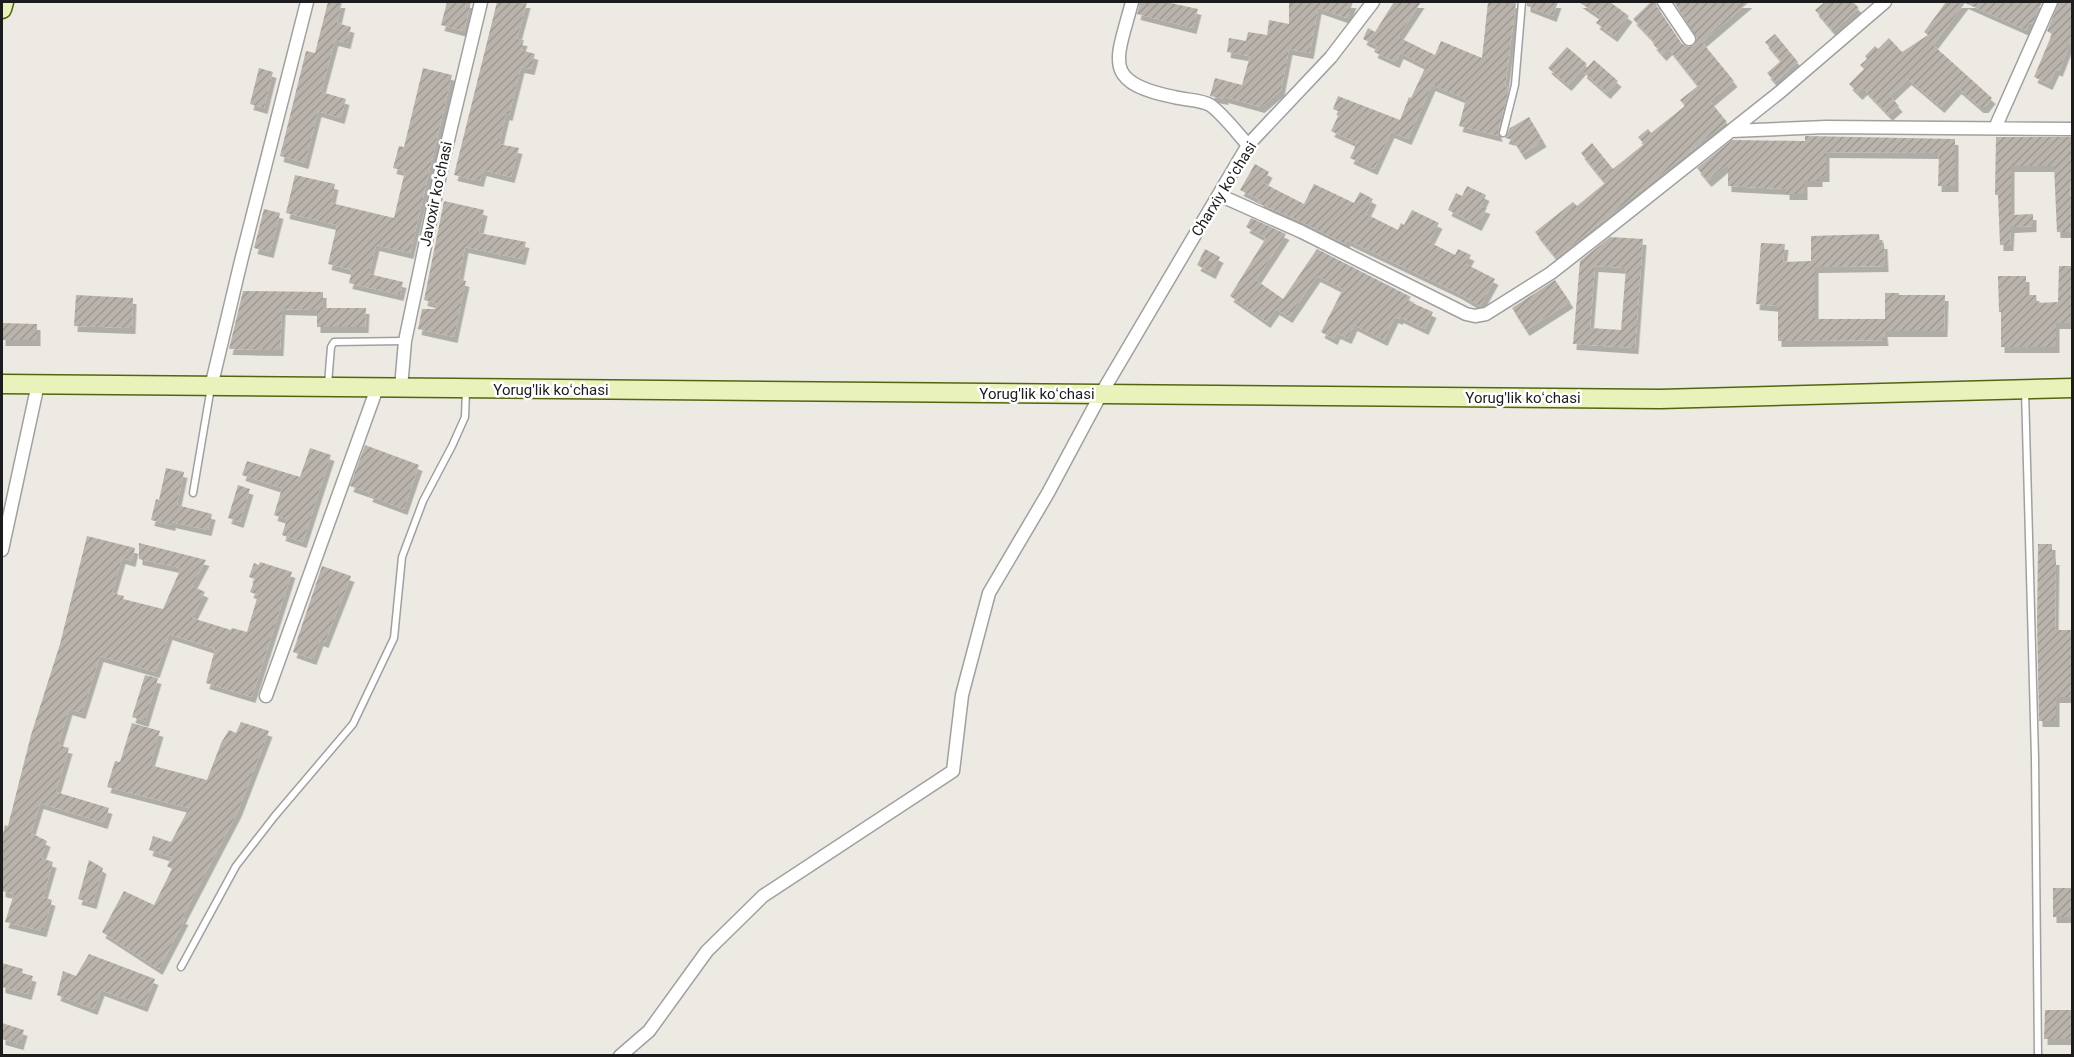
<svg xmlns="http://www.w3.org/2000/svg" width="2074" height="1057" font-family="Roboto,sans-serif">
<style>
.building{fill:url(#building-hatch);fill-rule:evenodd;filter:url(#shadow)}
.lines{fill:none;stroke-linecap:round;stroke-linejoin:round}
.lane-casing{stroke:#a0a0a0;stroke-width:9}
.street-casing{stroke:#a0a0a0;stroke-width:15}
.secondary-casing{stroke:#53660f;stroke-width:21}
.lane{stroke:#fff;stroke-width:6}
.street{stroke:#fff;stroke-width:12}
.secondary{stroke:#e9f2ba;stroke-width:18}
.labels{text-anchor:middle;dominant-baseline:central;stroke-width:5;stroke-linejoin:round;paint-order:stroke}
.street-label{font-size:15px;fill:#1c1c1c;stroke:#fff}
</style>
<defs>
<pattern id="building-hatch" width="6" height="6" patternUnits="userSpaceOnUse" patternTransform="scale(1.5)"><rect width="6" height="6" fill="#b9b3ac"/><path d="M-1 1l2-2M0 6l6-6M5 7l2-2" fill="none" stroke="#9e9993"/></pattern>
<filter id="shadow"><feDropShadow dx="3.5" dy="6" stdDeviation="0" flood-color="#0004"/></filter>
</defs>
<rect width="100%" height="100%" fill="#eceae2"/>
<path class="building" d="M328 2H342L337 23 351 27 347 43 335 40 321 92 346 99 341 118 318 111 305 163 280 156 306 51 315 53Z
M447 2H471L464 31 441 25Z
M497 2H527L517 39 524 40 521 50 535 54 531 69 521 67 509 115 506 114 499 144 519 148 511 177 483 170 480 181 454 175Z
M1140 2H1166L1198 9 1193 28 1137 14Z
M1289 2H1353L1347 18 1318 8 1310 53 1289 49 1281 90 1261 107 1225 97V99L1210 96 1215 78 1242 85 1250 56 1227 52 1229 38 1246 41 1248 32 1267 35 1269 20 1289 24Z
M1394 2H1421L1398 37 1435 55 1441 41 1482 58 1488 2H1516L1505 87 1509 88 1498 132 1499 136 1459 126 1466 99 1432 85 1408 139 1391 132 1374 169 1350 158 1357 143 1331 131 1340 112 1333 109 1338 96 1400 120 1409 97 1411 98 1426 66 1400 53 1396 62 1374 52 1377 46 1363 39 1368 28 1375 32Z
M1527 2H1558L1553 16 1527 6Z
M1579 2H1610L1629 16 1614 36 1596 23 1601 17Z
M1651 2H1656L1657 7 1682 44 1689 47 1694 45 1697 38 1674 2H1749L1702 42 1734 81 1710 101 1727 122 1556 258 1535 232 1573 202 1577 206 1605 183 1581 153 1592 143 1613 169 1644 144 1638 137 1648 129 1651 133 1685 106 1680 100 1698 86 1669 49 1663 55 1653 44 1655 42 1633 19Z
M1825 2H1853L1859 8 1833 31 1815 10Z
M1946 2H2042L2032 24 2029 23 2026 30 1965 3 1933 45 1992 98 1985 107H1980L1958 88 1941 107 1908 79 1890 96 1899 106 1889 115 1864 89 1859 94 1849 84 1864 69 1860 65 1867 59 1865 56 1875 46 1878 49 1889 38 1902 52 1928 35 1924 32Z
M2059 2H2073V35L2059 71 2056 69 2049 84 2034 77 2052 34 2047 31Z
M1775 34 1798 62 1775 82 1767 73 1781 61 1765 42Z
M1567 47 1587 64 1568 85 1548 68Z
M1594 60 1618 81 1607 93 1583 72Z
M259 68 273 72 264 108 250 104Z
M423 68 452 75 410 253 376 245 369 274 403 282 400 295 349 283 352 270 328 264 337 225 286 213 295 175 335 184 331 203 394 218 405 171 393 168 399 146 404 147Z
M1529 117 1543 141 1522 154 1513 140 1505 138 1510 128Z
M1805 136 1955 139V186H1938L1939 153 1826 152V176H1819V181H1804V194H1786V189L1728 186V164L1708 181 1697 168 1732 140 1805 141Z
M1996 137H2073L2070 197H2073V232H2057L2054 166H2011V215L2033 214V226L2011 227 2010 245H2000L1998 195H1995Z
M1255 164 1269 172 1263 183 1304 204 1314 184 1354 203 1360 192 1373 199 1366 214 1398 230 1401 223 1404 225 1412 210 1439 223 1429 242 1455 255 1458 249 1471 255 1466 264 1495 279 1480 306 1458 293 1347 240 1345 244 1296 219 1258 203 1260 200 1240 190Z
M1467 186 1486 195 1481 206 1487 208 1478 225 1448 210 1456 193 1462 196Z
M444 201 484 210 479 233 526 242 522 259 465 247 459 279 466 281 454 337 418 329 422 309H435L436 303 424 300Z
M264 209 280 213 270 252 254 248Z
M1251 218 1286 234 1256 280 1283 299 1317 249 1411 297 1408 301 1433 312 1425 329 1400 317 1399 319 1395 317 1384 340 1354 325 1348 338 1337 333 1334 339 1321 332 1343 289 1317 276 1289 317 1276 309 1267 322 1230 296 1266 238 1246 227Z
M1879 234 1880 243H1884L1885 266 1815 267V319H1885V293H1899V295H1945L1944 331H1884L1885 340 1778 341V306L1756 304 1761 243 1785 244 1783 262 1811 261V236Z
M1610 237 1643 239 1635 348 1573 344 1580 261ZM1595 266 1626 268 1621 330 1590 328Z
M1205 249 1220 257 1212 273 1197 265Z
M2059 266H2073V323H2056V347H2001V312H1999L1998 276H2026V295H2036L2037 303 2058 302Z
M1555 280 1570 302 1526 330 1512 308Z
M243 291 323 292V308H366L365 327H317V310L282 309 280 350 229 349Z
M76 295 133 298 132 328 74 326Z
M2 323 37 324V340H2Z
M365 445 419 465 404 509 369 496 370 493 350 486Z
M310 448 331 455 303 542 282 535 287 519 274 515 282 488 242 475 247 461 300 477Z
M166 468 184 472 177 505 212 514 208 530 172 522V525L151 520 156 499 159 500Z
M238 485 250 489 240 522 228 518Z
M87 536 135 548 132 561 122 558 112 593 124 596 123 599 163 609 181 568 139 559V543L206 560 192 586 205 592 192 618 231 630 232 628 247 632 258 595 250 592 255 579 249 577 254 563 259 565 260 562 292 572 252 697 206 683 215 649 169 634 156 672 100 656 82 713 69 709 58 745 69 748 56 792 109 808 104 823 40 803 31 833 47 841 41 858 53 862 43 897 52 900 43 931 5 922 14 894 2 891V838L5 825 8 826 31 735 60 644Z
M2038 544H2052V559H2056L2055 630H2073V697H2056V721H2039L2037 624Z
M322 566 351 576 325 642 320 640 313 659 293 652Z
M145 675 158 678 145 721 132 717Z
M241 722 269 731 238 811 182 918 185 919 159 969 102 932 124 891 154 905 172 869 167 866 172 857 149 850 153 836 171 842 189 808 107 787 115 761 120 762 132 723 160 731 150 765 207 780 221 743 229 730 236 733Z
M89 860 103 868 93 903 78 899Z
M2053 888H2073V917H2053Z
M89 954 155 979 144 1006 101 990 94 1009 57 995 63 971 76 976Z
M2 963 23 969 22 973 33 976 28 994 2 987Z
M2045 1010H2073V1039H2044Z
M2 1023 24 1030 20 1044 2 1039Z"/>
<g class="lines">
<defs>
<path id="lane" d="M1503 133 1515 85 1522 2
M328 384 331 347 334 342 404 341
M2025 390 2035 758 2038 1056
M193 493 211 387
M181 967 236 866 274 817 353 724 394 638 402 557 423 501 452 446 465 417 466 390"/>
<path id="street" d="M1132 2C1117 60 1100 82 1174 97 1185 100 1202 100 1210 105 1221 112 1239 135 1248 145
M1664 2 1689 39
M1995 128 2051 2
M1731 131 1826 127 2072 129
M1219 195 1302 232 1466 314 1475 316 1486 314 1551 273 1606 230 1780 92 1885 2
M211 387 241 261 307 2
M401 388 405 341 442 165 481 2
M2 550 38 384
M266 696 377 388
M620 1056 649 1031 707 951 763 896 953 771 962 695 989 593 1048 493 1101 394 1248 145 1331 57 1373 2"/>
<path id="secondary" d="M2 9 4 2
M2 384 1660 399 2072 388"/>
</defs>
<use href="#lane" class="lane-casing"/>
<use href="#street" class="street-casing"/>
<use href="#secondary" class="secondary-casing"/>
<use href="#lane" class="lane"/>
<use href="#street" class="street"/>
<use href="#secondary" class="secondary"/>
</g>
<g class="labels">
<g class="street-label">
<text transform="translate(1224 189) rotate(-58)">Charxiy koʻchasi</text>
<text transform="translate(436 194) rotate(-78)">Javoxir koʻchasi</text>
<text x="551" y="390">Yorug'lik koʻchasi</text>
<text x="1037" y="394">Yorug'lik koʻchasi</text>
<text x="1523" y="398">Yorug'lik koʻchasi</text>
</g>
</g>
<rect width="2074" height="1057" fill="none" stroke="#1c1c1c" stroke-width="6"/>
</svg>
